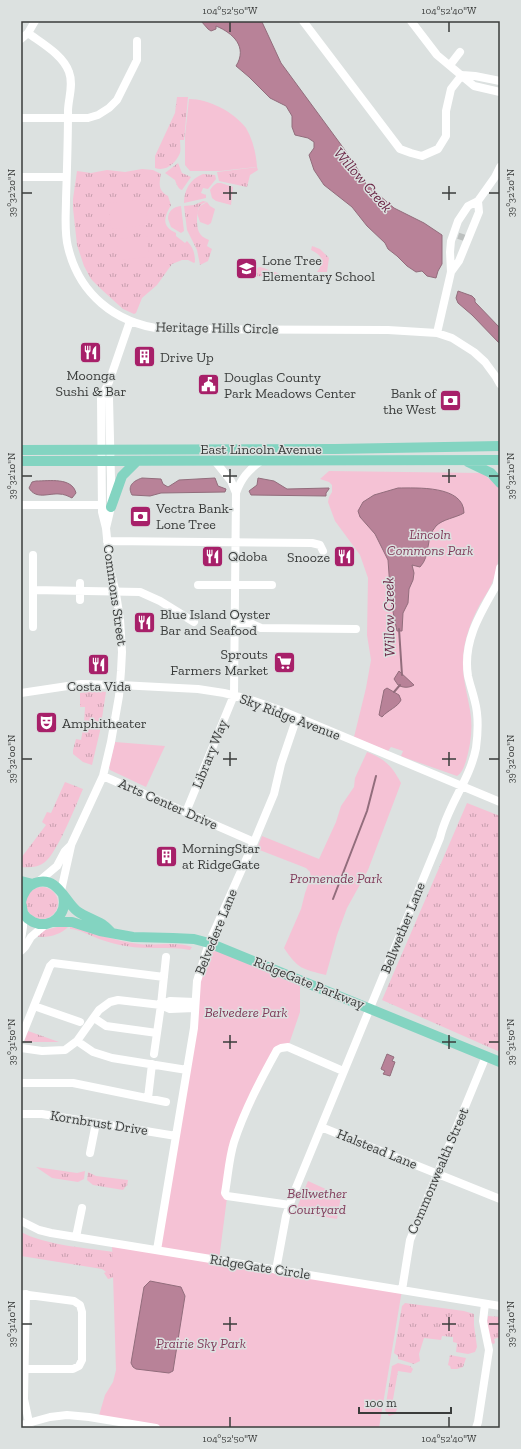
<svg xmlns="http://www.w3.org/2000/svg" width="521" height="1449" font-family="'Zilla Slab',serif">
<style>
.grass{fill:url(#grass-tufts)}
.green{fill:#f5c2d5}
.water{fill:#b88298;stroke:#926d7c}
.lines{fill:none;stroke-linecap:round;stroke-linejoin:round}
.stream{stroke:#926d7c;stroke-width:2}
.minor-tunnel{stroke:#bcc0bf;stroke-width:8;stroke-dasharray:8 4;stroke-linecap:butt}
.minor{stroke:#fff;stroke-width:8}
.major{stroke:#83d4c1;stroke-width:10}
.ticks{fill:none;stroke:#3a3c3b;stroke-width:1.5}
.labels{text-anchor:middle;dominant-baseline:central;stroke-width:3;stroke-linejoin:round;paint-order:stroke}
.poi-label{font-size:14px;fill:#3a3c3b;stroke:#dce1e0;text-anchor:start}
.street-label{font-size:14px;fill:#3a3c3b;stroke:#dce1e0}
.park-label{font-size:14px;font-style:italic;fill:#803b5a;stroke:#dce1e0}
.water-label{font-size:15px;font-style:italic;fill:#6c2948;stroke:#dce1e0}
.neatline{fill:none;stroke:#3a3c3b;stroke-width:1.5}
.ticks-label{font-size:10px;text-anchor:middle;fill:#3a3c3b}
</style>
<defs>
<pattern id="grass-tufts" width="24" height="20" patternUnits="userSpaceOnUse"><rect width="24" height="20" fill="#f5c2d5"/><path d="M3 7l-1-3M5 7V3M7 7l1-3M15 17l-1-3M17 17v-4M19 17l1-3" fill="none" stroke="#c79fae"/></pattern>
</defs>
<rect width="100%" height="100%" fill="#dce1e0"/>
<path class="grass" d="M177 97H188L184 140H180C180 144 181 149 180 153 176 163 166 172 155 168V156L175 113Z
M178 163 182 173 191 177 182 190C178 189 176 183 175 180L165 173Z
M257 167 258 170 250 175 247 187 219 181 217 172Z
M142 169 153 170 161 174C159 184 158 190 168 196L171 205C164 217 161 226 176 233V236L185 243 187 241C193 247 195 253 195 262L194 263 188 260H182L172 264 157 285 142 298 136 313 134 314 123 309 101 289 91 279 84 266 77 245 73 208V199L77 171 91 173 107 170 125 172Z
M203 174 215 175 216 179 208 189 203 188 201 193 206 195V198L184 203C184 190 190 179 203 174Z
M203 201 207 202C197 204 198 211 197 219 197 229 198 236 209 240L207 246 212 249 208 261 200 265 197 250 187 230 184 206 194 205Z
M312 246 320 249 329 258 327 272H317C325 261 323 256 311 250Z
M260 267C266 268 272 272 278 273L281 277 253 276 251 270Z
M97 691 106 692 100 731 92 765 83 762 73 754V750L76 739 81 740 84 724 85 707H80V693Z
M65 782 83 789C76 805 57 853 45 862 39 867 29 868 21 867V858L46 825 42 822 47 812 51 813Z
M467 803 500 816V1052L382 1000Z
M26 903a16 16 0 1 1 32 0a16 16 0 1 1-32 0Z
M70 926C93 933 116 941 139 944 156 946 176 941 192 947L190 950C169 946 147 950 126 946 118 945 109 942 102 940 91 936 81 930 70 929Z
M57 927H68C60 935 46 939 35 936L42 931Z
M28 1031 59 1042H25V1039Z
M36 1167 77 1173 85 1171 84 1179 78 1182 52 1178Z
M88 1172 96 1176 128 1180 127 1186H126L123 1190 93 1185 87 1180Z
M21 1232C45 1245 86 1248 114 1252L115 1277 108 1279 104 1273 106 1272 102 1269 21 1256Z
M405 1303 464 1311 474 1314V1325L477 1347 475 1352 468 1354 456 1352 457 1343 453 1342V1337L442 1336 441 1340 424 1338 419 1354 420 1361 414 1364 398 1359V1356L394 1353 402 1306Z
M488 1316 500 1317V1337L494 1339 495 1342 494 1344 491 1343 487 1323Z
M450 1355 466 1358 463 1367 457 1369H451L450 1366 448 1365Z
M398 1363 410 1366 413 1369 411 1373 398 1371 392 1405 398 1407 395 1414 389 1416 385 1410 392 1366Z"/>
<path class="green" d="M189 99C209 99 234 112 246 128 253 140 256 153 257 167L220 171H190L185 165V136Z
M217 183H221L233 187 231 205 216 201 212 198 210 190 213 186Z
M145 199 148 225 111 229 108 203Z
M207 202 210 206 215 209 211 223 208 225 200 222 197 213 200 206Z
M181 206 184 231 181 233 171 227 168 219C168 211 173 207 181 206Z
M147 236 149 257 119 260 117 239Z
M329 471 480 473 488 476 487 477 499 487 500 490C500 519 503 550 494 578 491 587 485 596 480 604 471 621 464 639 463 659 462 677 467 692 470 710 473 727 471 744 466 761 464 767 462 773 457 776L406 758 401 756 403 751 391 747 388 751 354 737 366 688 371 660 367 635 368 578 360 555 335 521 328 502 329 497 332 492V485L329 482 320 479Z
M115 742 165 746 146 787 110 770 109 767Z
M367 752C385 759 392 766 401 783L368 870 347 908 337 935 326 975C302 969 298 969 284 948L301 909 305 893 311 877 310 872 306 868 257 849 262 836 319 859 336 822 341 806 354 787 355 778Z
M209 943 300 980V1012L288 1047 281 1048 234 1143 219 1260 402 1290 379 1428H156L98 1419 105 1395 113 1382 116 1370 112 1243 157 1250 195 1002Z
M308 1181 341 1196 337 1219 295 1212Z"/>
<path class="water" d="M201 21 262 22 281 63 339 142 354 163 366 184 394 208 424 223 442 235V264L438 271 436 278 427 276 422 271 416 272 407 266 397 256 388 249 385 243 367 226 352 207 324 185 314 170 309 155 314 148V142L308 138 295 135 292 127V116L286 106 270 98 249 77 236 66C248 47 233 33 216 26V29L211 31 208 29Z
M458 291 472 296 475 299V302L500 328V344L472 315 458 303 456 298Z
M142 478 161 479 163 484 168 487 179 480 215 478 218 486 226 489 225 492 161 493 150 496 132 495C127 486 133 481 142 478Z
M258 478 274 481 287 489 329 488V489L326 493V496L251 495 249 491 257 485Z
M36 481C49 481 72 477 76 493L72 498C68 496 64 494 59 494 49 493 36 500 29 488L32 482Z
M398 488C416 488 464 485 464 513 455 518 443 519 436 526 425 538 431 556 420 567L412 565 414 573 413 580 409 589 408 603 403 613 402 631H397L391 602 388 560 375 534 360 517 358 511 363 502 374 495Z
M399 671 414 685C409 688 403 688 398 685L394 679Z
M387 688 399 695 401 700C398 707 388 710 382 717L379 715 384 690Z
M387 1054 394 1057 392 1061 395 1062 390 1076 383 1074 385 1071 381 1069Z
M150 1281 181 1287 185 1296 173 1371 169 1373 136 1369 133 1367 131 1363 144 1287Z"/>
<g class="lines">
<path class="stream" d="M399 629 402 675
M394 692 400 685
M333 899 367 811 376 776"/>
<path class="minor-tunnel" d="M461 240 463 234"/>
<path class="minor" d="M303 21 400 149 411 153 422 156 438 149 446 136V111L451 89 462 75
M411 21 437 55 474 86 500 92
M28 33C43 44 63 55 69 72 74 85 68 99 68 111 68 141 67 170 66 199 66 215 64 232 68 247 79 294 115 323 162 329L388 330 437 333 452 338 474 352 485 362 496 377 500 384
M21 39 28 33 35 21
M450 65 460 52
M462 75 475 76 500 81
M21 118H88L98 115 109 108 117 100 137 60V41
M21 177H66
M451 272 459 261 479 212 478 201
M437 333 451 272 450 252 451 241 458 221 468 206 478 201 495 177 500 167
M236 493C241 479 248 470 261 461
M21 505H102
M106 528 111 507V479L109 398 107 387
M107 541 312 543 320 545 323 551
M80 583V600
M497 583 500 568
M198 585H272
M33 590 140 592 160 601 194 622
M235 623H250L261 628 356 629
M33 627V555
M21 693 81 684 120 685 198 689 224 693 248 699 280 710 500 802
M103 776 254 842
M186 812 234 695 236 493 231 481 215 461
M38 882 57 866 65 851 71 845 103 776 111 742 119 696 121 671 122 652 120 619 116 594 110 568 106 528 102 512 101 398 109 382 130 321
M61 891 71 846
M21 940 23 927V913
M21 951 25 947 31 937 46 924
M161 1005 170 1001 195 1002
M34 1006 80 1022
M94 1018 106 1026 157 1033 154 1054
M157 1033 161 1005 166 957
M21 1038 50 966 53 963 164 977
M77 1041 93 1052 112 1058 187 1070
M21 1048 42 1051 65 1050 77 1041 99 1010 110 1002 118 1000 161 1005 170 1009 194 1008
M21 1083H73L166 1102
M148 1098 152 1064
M21 1114H42L176 1136
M321 1127 500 1199
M90 1153 96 1123
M290 1205 227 1196 225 1193C228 1176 229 1158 234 1142 245 1109 261 1079 277 1050L281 1048 288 1047 343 1071
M21 1221 39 1230 51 1233 500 1306
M76 1237 82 1208
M157 1250 194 1028 197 981 209 943 254 842 274 794 281 764 297 717
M276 1270 286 1216 293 1195 440 838C447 806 470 780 476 748 478 733 479 717 475 702 473 693 470 685 468 676 462 639 483 609 500 579
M402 1290 410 1240 486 1056
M21 1294 74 1301 80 1305 82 1312V1360L79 1366 73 1369H24
M26 1294 24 1399 30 1427
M21 1425 50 1417 67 1415 89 1417 156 1428
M476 1428 478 1422 489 1350 483 1321 485 1304"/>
<path class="major" d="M21 450 335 449 500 446
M21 461 500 460
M468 462 491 473 500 483
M111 507 122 476 137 461
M21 881 33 884
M21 902 23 913 27 918 33 922 39 924H46L52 922H72L100 931 133 937 173 938 194 939 209 943 500 1062
M21 902C23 893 27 886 35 883 57 875 64 900 77 911 85 917 94 919 102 924 105 926 108 929 111 932
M52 922C62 916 66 907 63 895"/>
</g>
<path class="ticks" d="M230 22V32M449 22V32M230 186V200M449 186V200M22 193H32M223 193H237M442 193H456M489 193H499M230 469V483M449 469V483M22 476H32M223 476H237M442 476H456M489 476H499M230 752V766M449 752V766M22 759H32M223 759H237M442 759H456M489 759H499M230 1035V1049M449 1035V1049M22 1042H32M223 1042H237M442 1042H456M489 1042H499M230 1317V1331M449 1317V1331M22 1324H32M223 1324H237M442 1324H456M489 1324H499M230 1417V1427M449 1417V1427"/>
<defs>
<symbol id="school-square" viewBox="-11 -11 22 22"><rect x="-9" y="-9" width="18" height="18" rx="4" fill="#a72069" stroke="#dce1e0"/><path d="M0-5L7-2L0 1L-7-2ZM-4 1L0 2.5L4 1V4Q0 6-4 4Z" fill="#fff"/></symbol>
<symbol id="restaurant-square" viewBox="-11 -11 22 22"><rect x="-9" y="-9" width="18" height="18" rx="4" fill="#a72069" stroke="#dce1e0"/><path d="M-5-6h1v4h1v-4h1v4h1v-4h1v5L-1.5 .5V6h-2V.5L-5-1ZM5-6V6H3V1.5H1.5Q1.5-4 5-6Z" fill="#fff"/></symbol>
<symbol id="building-square" viewBox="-11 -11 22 22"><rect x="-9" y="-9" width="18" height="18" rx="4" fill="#a72069" stroke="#dce1e0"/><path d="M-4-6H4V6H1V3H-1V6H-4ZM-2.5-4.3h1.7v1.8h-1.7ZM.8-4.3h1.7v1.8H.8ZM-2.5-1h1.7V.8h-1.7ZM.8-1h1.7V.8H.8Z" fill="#fff"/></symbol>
<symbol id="civic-square" viewBox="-11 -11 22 22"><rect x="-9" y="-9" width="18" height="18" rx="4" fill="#a72069" stroke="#dce1e0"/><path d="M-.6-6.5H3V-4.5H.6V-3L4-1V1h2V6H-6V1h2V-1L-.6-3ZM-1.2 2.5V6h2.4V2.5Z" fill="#fff"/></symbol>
<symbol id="bank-square" viewBox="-11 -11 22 22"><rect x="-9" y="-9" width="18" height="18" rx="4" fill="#a72069" stroke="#dce1e0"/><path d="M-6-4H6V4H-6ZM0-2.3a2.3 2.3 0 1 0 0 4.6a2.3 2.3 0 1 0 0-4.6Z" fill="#fff"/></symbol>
<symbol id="supermarket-square" viewBox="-11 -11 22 22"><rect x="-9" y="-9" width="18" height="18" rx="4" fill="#a72069" stroke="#dce1e0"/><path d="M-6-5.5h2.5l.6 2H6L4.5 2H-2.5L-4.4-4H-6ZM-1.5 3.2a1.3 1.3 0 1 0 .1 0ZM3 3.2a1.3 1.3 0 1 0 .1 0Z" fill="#fff"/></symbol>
<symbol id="theatre-square" viewBox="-11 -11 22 22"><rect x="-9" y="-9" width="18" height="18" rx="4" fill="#a72069" stroke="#dce1e0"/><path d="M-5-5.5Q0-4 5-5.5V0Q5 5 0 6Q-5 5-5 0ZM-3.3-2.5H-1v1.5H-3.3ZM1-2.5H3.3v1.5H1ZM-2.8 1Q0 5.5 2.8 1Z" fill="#fff"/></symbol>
</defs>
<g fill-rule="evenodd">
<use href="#school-square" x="234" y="256" width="25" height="25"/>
<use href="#restaurant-square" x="78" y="340" width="25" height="25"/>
<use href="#building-square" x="132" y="344" width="25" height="25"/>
<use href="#civic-square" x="196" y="372" width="25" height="25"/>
<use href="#bank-square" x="438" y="388" width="25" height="25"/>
<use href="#bank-square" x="128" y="504" width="25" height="25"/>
<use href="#restaurant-square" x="200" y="544" width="25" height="25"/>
<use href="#restaurant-square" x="332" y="544" width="25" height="25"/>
<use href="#restaurant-square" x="132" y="610" width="25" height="25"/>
<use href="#supermarket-square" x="272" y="650" width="25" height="25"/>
<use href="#restaurant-square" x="86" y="652" width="25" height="25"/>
<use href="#theatre-square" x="34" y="710" width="25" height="25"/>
<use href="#building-square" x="154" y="844" width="25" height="25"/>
</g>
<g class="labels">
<g class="poi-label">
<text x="262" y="260">Lone Tree<tspan x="262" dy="16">Elementary School</tspan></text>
<text x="160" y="357">Drive Up</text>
<text x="91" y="375" text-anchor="middle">Moonga<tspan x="91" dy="16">Sushi &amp; Bar</tspan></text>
<text x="224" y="377">Douglas County<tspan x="224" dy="16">Park Meadows Center</tspan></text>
<text x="436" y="393" text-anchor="end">Bank of<tspan x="436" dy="16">the West</tspan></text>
<text x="156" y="508">Vectra Bank-<tspan x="156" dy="16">Lone Tree</tspan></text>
<text x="228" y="556">Qdoba</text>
<text x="330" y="557" text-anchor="end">Snooze</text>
<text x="160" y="614">Blue Island Oyster<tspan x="160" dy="16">Bar and Seafood</tspan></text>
<text x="268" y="654" text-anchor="end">Sprouts<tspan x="268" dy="16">Farmers Market</tspan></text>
<text x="99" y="686" text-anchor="middle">Costa Vida</text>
<text x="62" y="723">Amphitheater</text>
<text x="182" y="848">MorningStar<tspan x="182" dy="16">at RidgeGate</tspan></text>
</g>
<g class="street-label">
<text transform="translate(217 328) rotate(1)">Heritage Hills Circle</text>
<text x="261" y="449">East Lincoln Avenue</text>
<text transform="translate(115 595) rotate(82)">Commons Street</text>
<text transform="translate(290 717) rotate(21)">Sky Ridge Avenue</text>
<text transform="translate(210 754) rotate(-68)">Library Way</text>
<text transform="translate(168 804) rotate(24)">Arts Center Drive</text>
<text transform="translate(403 928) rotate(-68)">Bellwether Lane</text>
<text transform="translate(216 932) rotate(-68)">Belvedere Lane</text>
<text transform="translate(309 983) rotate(22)">RidgeGate Parkway</text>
<text transform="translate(99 1123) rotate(9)">Kornbrust Drive</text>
<text transform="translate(377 1149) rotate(22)">Halstead Lane</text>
<text transform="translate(438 1171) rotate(-67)">Commonwealth Street</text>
<text transform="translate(260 1267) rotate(9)">RidgeGate Circle</text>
</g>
<g class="park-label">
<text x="430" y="534">Lincoln<tspan x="430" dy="16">Commons Park</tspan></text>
<text x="336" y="878">Promenade Park</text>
<text x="246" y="1012">Belvedere Park</text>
<text x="317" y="1193">Bellwether<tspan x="317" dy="16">Courtyard</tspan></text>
<text x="201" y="1343">Prairie Sky Park</text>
</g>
<g class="water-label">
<text transform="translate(363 180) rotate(49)">Willow Creek</text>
<text transform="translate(389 617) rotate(-91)">Willow Creek</text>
</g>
</g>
<rect width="521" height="1449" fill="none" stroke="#dce1e0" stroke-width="44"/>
<path d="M359 1407v6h92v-6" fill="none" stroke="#3a3c3b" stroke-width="2"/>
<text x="365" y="1407" font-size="12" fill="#3a3c3b" stroke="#dce1e0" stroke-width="3" paint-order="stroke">100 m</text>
<rect x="22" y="22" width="477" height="1405" class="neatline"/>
<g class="ticks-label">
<text x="230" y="14">104°52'50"W</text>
<text x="449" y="14">104°52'40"W</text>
<text transform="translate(11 193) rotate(-90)" y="4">39°32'20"N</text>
<text transform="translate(510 193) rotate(-90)" y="4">39°32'20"N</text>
<text transform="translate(11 476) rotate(-90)" y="4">39°32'10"N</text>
<text transform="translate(510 476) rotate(-90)" y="4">39°32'10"N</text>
<text transform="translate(11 759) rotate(-90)" y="4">39°32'00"N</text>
<text transform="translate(510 759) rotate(-90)" y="4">39°32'00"N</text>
<text transform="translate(11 1042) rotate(-90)" y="4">39°31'50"N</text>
<text transform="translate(510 1042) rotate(-90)" y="4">39°31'50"N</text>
<text transform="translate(11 1324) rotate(-90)" y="4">39°31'40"N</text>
<text transform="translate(510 1324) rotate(-90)" y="4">39°31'40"N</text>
<text x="230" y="1442">104°52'50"W</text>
<text x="449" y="1442">104°52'40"W</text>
</g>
</svg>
